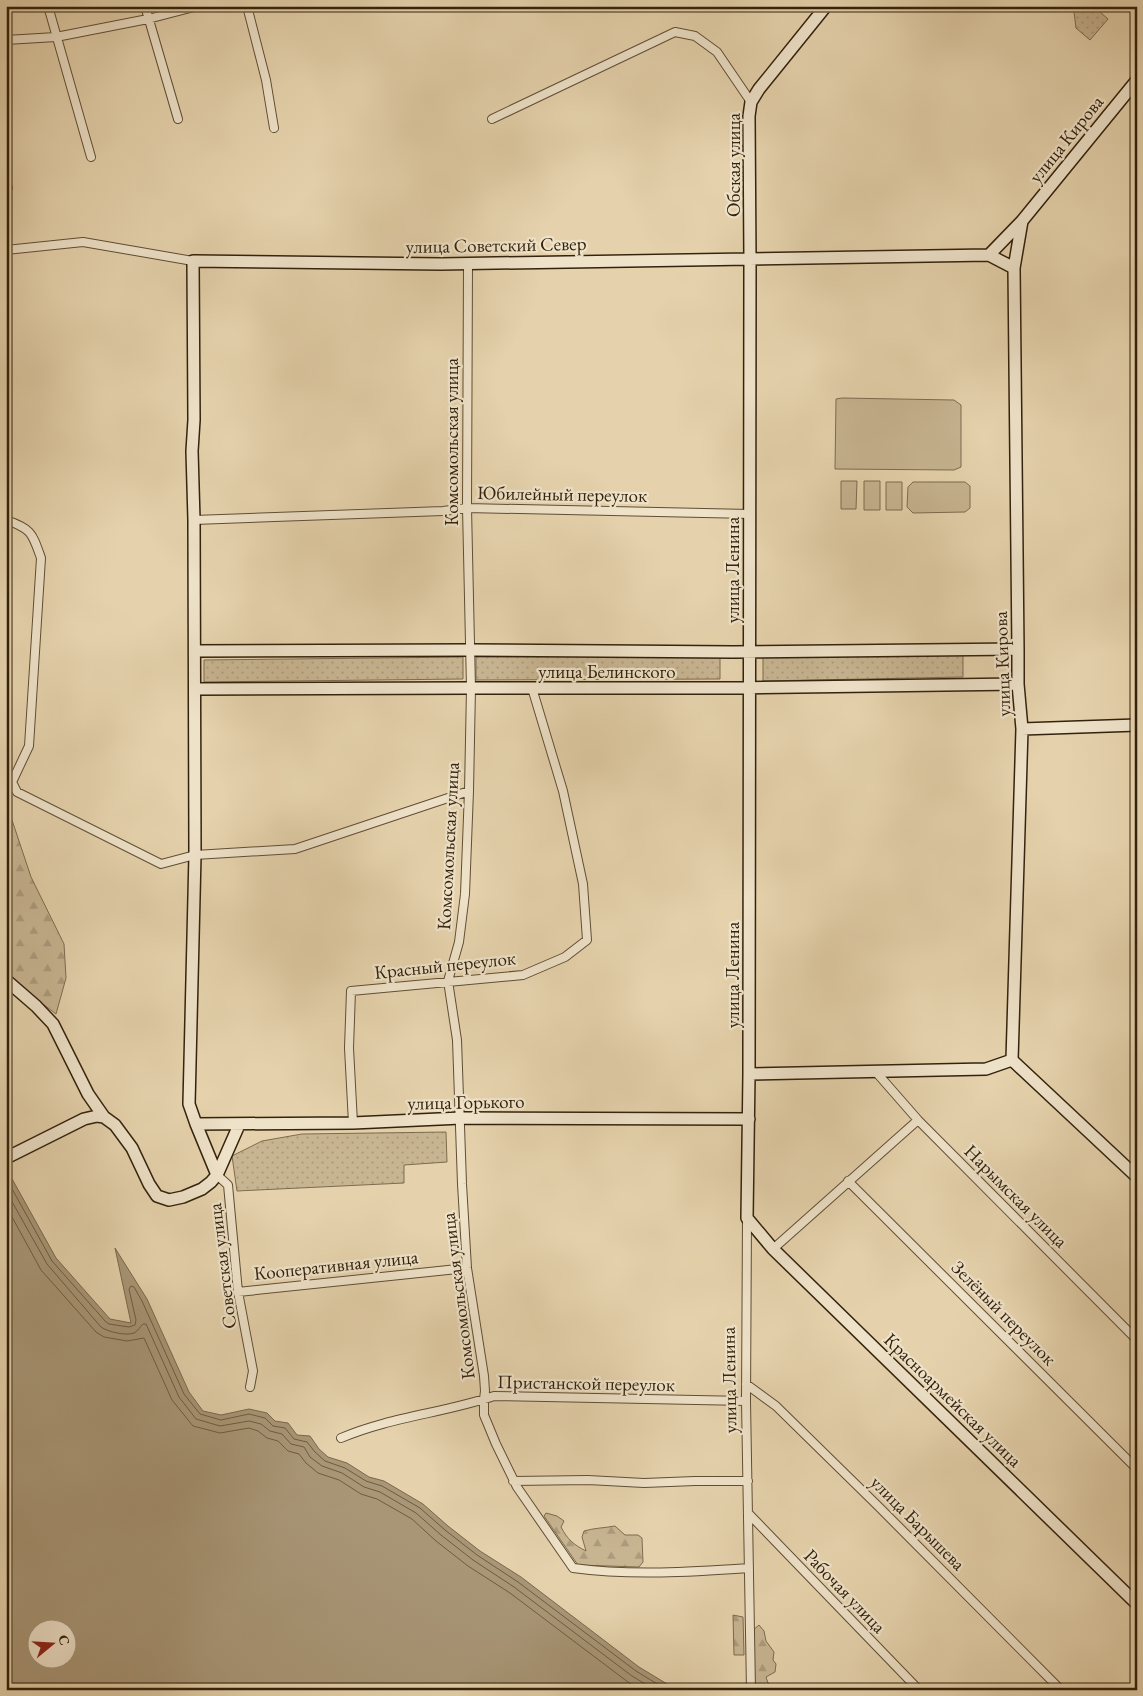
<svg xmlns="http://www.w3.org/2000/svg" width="1143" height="1696" font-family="'EB Garamond',serif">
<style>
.forest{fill:url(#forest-firs);stroke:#7d6b4e}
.park{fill:url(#park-dots);stroke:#7d6b4e}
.pitch{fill:#c7b491;stroke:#7d6b4e}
.water{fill:#a89676;stroke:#79684c;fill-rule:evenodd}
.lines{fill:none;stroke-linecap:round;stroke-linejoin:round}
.shore{stroke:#6e5c41;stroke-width:1}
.street-casing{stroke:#604e34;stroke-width:10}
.secondary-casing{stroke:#33220c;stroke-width:14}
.street{stroke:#eee2c9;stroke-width:8}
.secondary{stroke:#eee2c9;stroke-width:11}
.labels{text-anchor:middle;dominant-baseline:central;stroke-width:4.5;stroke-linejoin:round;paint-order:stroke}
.street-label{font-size:19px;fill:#33220c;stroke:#eee2c9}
</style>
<defs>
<pattern id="forest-firs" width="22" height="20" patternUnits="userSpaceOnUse" patternTransform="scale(1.25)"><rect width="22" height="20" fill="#c7b491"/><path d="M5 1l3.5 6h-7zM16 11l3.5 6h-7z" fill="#ab9a7c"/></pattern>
<pattern id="park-dots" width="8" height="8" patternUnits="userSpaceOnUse" patternTransform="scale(1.25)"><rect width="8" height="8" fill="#c7b491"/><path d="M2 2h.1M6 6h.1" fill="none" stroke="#ab9a7c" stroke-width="1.8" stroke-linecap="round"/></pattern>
</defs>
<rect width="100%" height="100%" fill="#e5d2ac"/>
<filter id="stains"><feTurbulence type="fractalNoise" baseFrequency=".004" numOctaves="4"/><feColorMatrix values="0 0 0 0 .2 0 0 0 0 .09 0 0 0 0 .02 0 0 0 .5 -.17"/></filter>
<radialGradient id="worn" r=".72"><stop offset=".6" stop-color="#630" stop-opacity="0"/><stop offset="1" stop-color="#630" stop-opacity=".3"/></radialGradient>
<path class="forest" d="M6 802 31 877 64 944 66 978 56 1014 6 976Z
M546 1513 557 1516 564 1521 561 1527C567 1539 574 1545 586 1551L582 1537 584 1531C594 1528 604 1528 615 1526L625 1535H638L642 1538 643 1562 639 1567 578 1565 544 1516Z
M733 1615 743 1617 744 1655H734Z
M759 1625 764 1631 766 1641 774 1652 773 1660 776 1664 775 1672 766 1677 768 1683 776 1690H756L753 1687 754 1649 752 1631Z"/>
<path class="park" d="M1079 6H1093L1108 19 1090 40 1076 28 1074 12Z
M963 655V677L763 681V657Z
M720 656V679L476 680V657Z
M463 657V679L204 682V660Z
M446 1132 447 1162 404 1165V1183L237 1191 232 1156 262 1141 302 1134Z"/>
<path class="pitch" d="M842 398 954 400 961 405V467L954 470 835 469 836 399Z
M841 481H857L856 509H841Z
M864 481H880V510H864Z
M886 482H902V510H886Z
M913 482H965L970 486V508L965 512 913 513 907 507 908 487Z"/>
<path class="water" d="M6 1168 56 1258 110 1319 131 1323 115 1248 147 1299 189 1392 203 1411 221 1415 249 1409 267 1413 275 1421 288 1423 297 1435 310 1436 319 1449 328 1457 347 1463 369 1477 384 1481 423 1504 448 1526 480 1551 521 1577 639 1667 677 1690H6ZM38 1628H68V1658H38Z"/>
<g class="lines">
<path class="shore" d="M6 1178 52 1261 106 1322 109 1324 129 1327 135 1325 136 1320 129 1289 131 1286 134 1287 142 1301 184 1394 200 1414 221 1420 249 1414 265 1418 273 1426 285 1428 294 1439 307 1442 315 1452 325 1461 345 1468 366 1481 382 1486 420 1508 445 1530 477 1555 518 1582 636 1671 667 1690
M6 1191 47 1264 101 1327C108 1332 126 1336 134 1333 138 1331 140 1327 143 1324H146L179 1397 196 1419 220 1426 249 1421 261 1424 270 1431 282 1434 291 1444 304 1447 310 1457 322 1466 342 1473 364 1487 380 1492 416 1513 441 1535 473 1560 514 1587 632 1676 655 1690
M6 1206 41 1270 96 1332 104 1337 127 1341 144 1338 172 1400 193 1426 220 1433 249 1428 258 1431 267 1438 278 1441 288 1451 299 1454 306 1463 318 1473 339 1480 361 1494 377 1499 412 1519 436 1541 468 1566 510 1593 628 1682 641 1690"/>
<defs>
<path id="street" d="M48 6 91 157
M145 6 178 119
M247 6 266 80 274 128
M6 40 56 37 148 19 198 6
M492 119 675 32 695 36 717 52 751 102
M6 181 8 188
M6 250 83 242 193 261
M468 264 467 508 471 688 469 791 465 894 459 942 448 981 457 1040 462 1184 467 1268 484 1376 485 1391 484 1399V1415L496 1444 517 1487 573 1568C631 1576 691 1572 749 1568
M6 520C32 529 32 533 41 558L29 746 12 782 17 792 161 864 195 855 295 849 469 791
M194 520 443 511 467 508 750 514
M876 1072 918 1120 1137 1340
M353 1123 349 1048 351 991 523 975 565 957 587 940 583 884 563 791 532 688
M217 1175 228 1185 238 1292 253 1371 250 1387
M848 1181 1137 1469
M747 1218 746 1401 751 1690
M773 1249 918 1120
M238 1292 467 1268
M746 1384 776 1406 879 1507 1061 1690
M341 1438C390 1417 444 1413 494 1396L746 1401
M513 1481 588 1480 644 1483 695 1481H748
M748 1513 919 1690"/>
<path id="secondary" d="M826 6 759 89 751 102 749 116 750 259 749 1074 747 1218 773 1249 1137 1604
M989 255 1022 221 1137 80
M195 651 470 650 733 652 1018 649
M195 689 471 688H733L1018 684
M1022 729 1137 725
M6 980 36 1006 53 1024 88 1094 104 1117 115 1125 132 1148 149 1184 157 1196 169 1200 183 1197 202 1189 211 1182 217 1175 239 1125
M1012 1060 1022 729 1018 684V649L1014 268 1022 221
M1012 1060 1137 1177
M749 1074 986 1069 1012 1060
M196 1124 353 1123 461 1118 749 1119
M6 1158 84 1119 97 1116 104 1117
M217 1175 196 1124 189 1104 195 855 194 520 192 451 194 420 193 261 441 264 989 255 1014 268"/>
</defs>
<use href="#street" class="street-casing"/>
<use href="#secondary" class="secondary-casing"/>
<use href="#street" class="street"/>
<use href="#secondary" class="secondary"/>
</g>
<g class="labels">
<g class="street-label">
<text transform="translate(1066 139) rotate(-51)">улица Кирова</text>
<text transform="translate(733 165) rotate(-90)">Обская улица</text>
<text transform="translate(496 245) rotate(-1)">улица Советский Север</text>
<text transform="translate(451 442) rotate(-90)">Комсомольская улица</text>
<text transform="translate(562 494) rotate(1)">Юбилейный переулок</text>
<text transform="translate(732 570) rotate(-90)">улица Ленина</text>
<text transform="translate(1002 664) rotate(-92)">улица Кирова</text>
<text x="607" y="671">улица Белинского</text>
<text transform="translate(448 846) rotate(-87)">Комсомольская улица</text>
<text transform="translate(445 965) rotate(-6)">Красный переулок</text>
<text transform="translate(732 975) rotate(-90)">улица Ленина</text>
<text transform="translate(466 1102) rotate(-1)">улица Горького</text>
<text transform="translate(1016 1196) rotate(45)">Нарымская улица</text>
<text transform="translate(336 1265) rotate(-6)">Кооперативная улица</text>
<text transform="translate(222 1266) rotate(-97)">Советская улица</text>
<text transform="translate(458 1296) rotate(-97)">Комсомольская улица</text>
<text transform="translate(1004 1313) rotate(45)">Зелёный переулок</text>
<text transform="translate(729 1380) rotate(-91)">улица Ленина</text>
<text transform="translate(586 1383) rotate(1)">Пристанской переулок</text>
<text transform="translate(953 1400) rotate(44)">Красноармейская улица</text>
<text transform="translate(918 1523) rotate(45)">улица Барышева</text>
<text transform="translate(845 1591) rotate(46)">Рабочая улица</text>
</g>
</g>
<rect width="1143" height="1696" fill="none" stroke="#e5d2ac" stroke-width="25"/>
<rect x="8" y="8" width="1128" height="1681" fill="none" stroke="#33220c" stroke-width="2.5"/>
<rect x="12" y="12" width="1118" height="1671" fill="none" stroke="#33220c"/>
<g transform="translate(52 1644) rotate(72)"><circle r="24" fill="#eee2c9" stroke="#a3957d"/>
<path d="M0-4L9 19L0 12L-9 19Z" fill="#8f2418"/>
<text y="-8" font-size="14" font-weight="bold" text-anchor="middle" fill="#33220c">С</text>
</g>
<rect width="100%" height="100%" filter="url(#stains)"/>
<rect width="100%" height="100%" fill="url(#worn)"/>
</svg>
